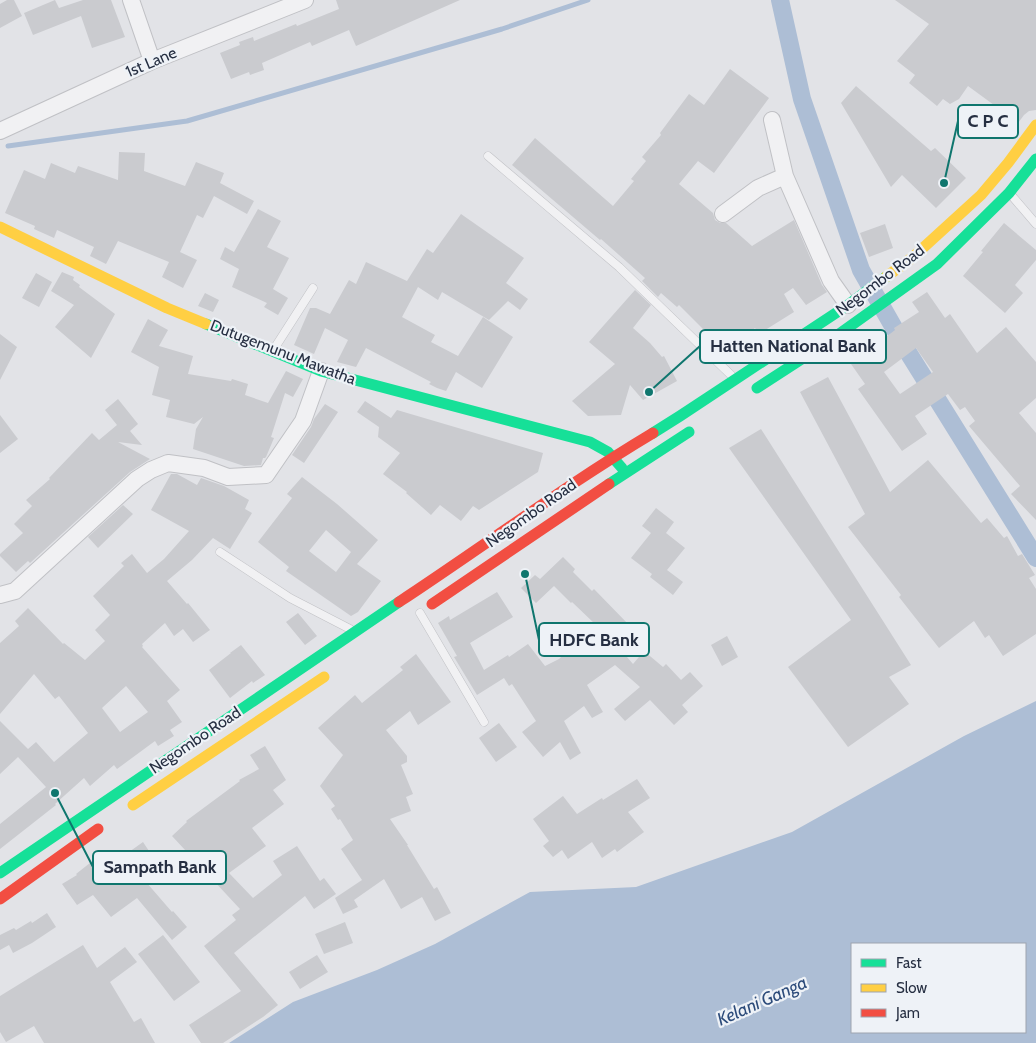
<svg xmlns="http://www.w3.org/2000/svg" width="1036" height="1043" font-family="Cabin,sans-serif">
<style>
.water{fill:#adbed5;fill-rule:evenodd}
.lines{fill:none;stroke-linecap:round;stroke-linejoin:round}
.stream{stroke:#adbed5;stroke-width:5}
.canal{stroke:#adbed5;stroke-width:18}
.building{fill:#cacbcf;fill-rule:evenodd}
.lane-casing{stroke:#c0c1c5;stroke-width:9}
.street-casing{stroke:#c0c1c5;stroke-width:18}
.lane{stroke:#f1f1f3;stroke-width:8}
.street{stroke:#f1f1f3;stroke-width:16}
.fast{stroke:#16e098;stroke-width:11}
.slow{stroke:#ffcf43;stroke-width:11}
.jam{stroke:#f24e42;stroke-width:11}
.labels{text-anchor:middle;dominant-baseline:central;stroke-width:4.5;stroke-linejoin:round;paint-order:stroke}
.street-label{font-size:16px;fill:#262f42;stroke:#eef2f7}
.water-label{font-size:18px;font-style:italic;fill:#2c4b7a;stroke:#eef2f7}
.leader{fill:none;stroke:#0f766e;stroke-width:2}
.callout-dot{fill:#0f766e;stroke:#eef2f7;stroke-width:2}
.callout{fill:#eef2f7;stroke:#0f766e;stroke-width:2}
.callout-label{font-size:18px;text-anchor:middle;font-weight:bold;fill:#262f42}
</style>
<rect width="100%" height="100%" fill="#e2e3e7"/>
<path class="water" d="M1036 701V1043H229L293 1002 377 970 435 944 530 892 636 887 792 832 964 736ZM852 944H1025V1032H852Z"/>
<g class="lines">
<path class="stream" d="M8 146 187 121 502 29 588 0"/>
<path class="canal" d="M780 0 802 99 861 270 906 349 1036 558"/>
</g>
<path class="building" d="M7 0H14L22 16 0 28V4Z
M55 0 59 8 83 0H111L125 37 92 48 81 16 33 35 24 13Z
M336 0H460L356 46 349 30 312 46 310 42 262 63 264 70 250 75 249 72 231 79 220 53 240 45 239 42 253 37 254 41 296 24 297 26 339 9Z
M895 0H1036V110L1029 111 1024 115 1012 131 1003 125 1009 116 968 86 959 99 950 104 943 99 937 106 909 83 915 75 897 61 929 24Z
M730 69 769 98 714 173 698 161 679 184 713 213 715 220 720 223H726L752 246 794 220 822 285 827 292 806 305 793 288 784 294 794 312 759 334 755 328 728 354 679 305 677 307 661 293 658 297 642 281 645 278 601 239 600 240 512 165 535 138 613 206 634 181 631 179 646 161 642 157 661 135 660 133 689 94 704 105Z
M856 86 931 151 935 148 966 178 936 208 902 175 891 187 841 103Z
M119 152 145 153 144 171 185 186 196 162 224 173 220 183 254 201 247 214 214 196 203 218 197 215 180 252 197 260 183 288 162 277 169 262 118 241 106 264 90 256 94 247 57 230 54 238 34 229 35 226 5 213 24 170 45 179 51 163 75 173 78 166 118 180Z
M258 209 281 221 267 247 289 258 273 289 288 298 278 315 264 307 267 303 232 287 239 269 220 259 225 247 234 252Z
M461 214 524 258 506 283 528 299 520 310 508 301 489 320 442 292 438 300 418 287 402 317 435 335 431 342 458 356 483 317 513 337 482 388 456 372 446 391 437 388 429 384 431 382 366 348 356 367 337 362 348 340 325 328 314 354 294 345 310 308H316L330 314 349 280 356 284 366 262 407 281 427 249 433 253Z
M1004 223 1036 250V260L1015 285 1023 293 1005 313 963 276 983 252 981 251Z
M885 224 893 248 869 257 860 233Z
M62 272 74 277 73 280 80 285 79 287 115 314 91 358 55 327 74 305 51 291Z
M36 273 52 282 39 307 22 298Z
M635 290 651 305 633 328 650 343 662 357 664 356 677 381 643 400 630 385 621 415 588 416 572 401 615 364 589 342Z
M927 292 945 318 950 314 977 353 1006 327 1036 362V398L1019 413 1036 433V520L1011 494 1020 486 969 426 975 421 965 407 960 410 948 394 915 416 927 434 902 451 858 389 865 384 851 364 895 330 894 328 919 312 912 302ZM916 348 933 372 900 394 884 372Z
M205 293 219 300 213 312 198 306Z
M148 319 168 330 159 346 193 356 188 374 231 381 232 379 248 384 245 395 268 403 286 371 303 379 293 397 285 393 271 437 274 438 266 457 265 458H263L261 465 244 466 193 449 196 429 203 417 194 424 166 417 170 400 152 395 159 367 131 352Z
M0 334 17 347 0 380Z
M828 377 890 492 928 460 981 523 987 518 1004 538 1007 536 1018 556 1022 554 1035 575 1029 578 1036 589V634L1003 656 989 635 985 638 974 621 939 648 899 597 901 595 848 527 865 514 800 392Z
M118 399 138 424 130 431 142 445 118 442 150 459 130 472 30 563 28 561 16 572 0 556V554L23 533 14 524 32 506 26 500 50 479 49 478 92 433 99 440 117 425 105 410Z
M365 401 391 418 397 410 543 453 538 472 479 510 473 506 461 521 440 505 431 515 406 493 407 492 383 474 400 453 378 437 379 427 357 412Z
M325 404 338 412 304 463 292 455 311 427 314 419Z
M0 415 18 439 0 453Z
M761 429 911 665 889 677 909 704 848 747 788 667 851 620 729 448Z
M171 474H177L197 485 201 478 224 486 249 500 245 509 252 513 230 549 213 538 192 560 167 581 187 604 188 603 210 630 193 642 183 629 174 636 165 623 142 644 143 646 142 647 180 690 167 701 182 722 170 730 174 736 158 746 155 741 117 769 114 765 90 786 84 778 55 804 56 805 0 849V824L46 787 18 757 0 774V721L28 749 36 742 54 762 88 733 59 696 55 699 34 674 0 714V643L19 626 15 621 28 608 63 644 64 643 85 660 105 641 95 630 110 615 93 596 124 566 121 563 132 554 147 573 164 559 189 531 151 510ZM126 686 148 712 120 732 102 708Z
M302 477 337 504 378 540 357 564 381 581 358 612 351 616 286 571 289 567 258 542 292 498 287 494ZM326 530 351 552 336 572 309 551Z
M123 505 133 514 98 548 88 537Z
M656 508 674 522 666 533 685 548 667 570 683 582 673 595 650 577 652 574 631 558 651 533 642 526Z
M563 557 575 569 573 572 592 591 594 589 630 626 614 642 633 664 644 651 663 667 666 664 681 680 690 672 703 686 682 705 688 712 674 725 650 700 625 721 614 709 640 687 615 665 587 685 603 712 592 718 584 706 564 721 581 753 570 760 560 742 543 757 522 732 536 721 512 684 509 686 504 678 477 695 454 657 457 656 438 623 449 616 450 620 497 592 513 617 470 643 484 670 508 655 509 657 528 644 545 666 559 659 595 624 572 602 571 603 554 586 536 603 521 588 535 575 540 579Z
M298 613 317 636 305 645 286 622Z
M727 636 738 657 722 666 711 645Z
M241 645 265 675 253 683 252 681 230 698 209 670 231 653H230Z
M416 654 451 702 418 725 410 711 386 730 407 756V762L401 765 413 794 406 797 411 811 390 819 408 845H407L434 889 437 887 451 913 435 921 422 897 401 909 384 879 354 900 358 907 343 914 335 898 362 880 341 849 353 840 340 819 338 820 331 809 335 806 320 786 343 755 318 728 355 695 362 703 403 670 400 667Z
M499 723 517 747 496 762 479 738Z
M265 746 286 780 273 790 284 804 252 828 266 846 229 873 253 898 282 875 273 861 297 846 320 881 324 878 336 894 314 909 305 896 234 953 278 1005 263 1017 223 1043H201L189 1025 241 991 204 946 236 920 232 915 240 909 172 836 187 822 186 821 240 781 239 780 259 769 250 755Z
M637 779 650 798 628 812 644 832 617 852 615 849 602 858 592 842 568 859 562 850 553 857 543 846 549 841 533 819 563 796 577 814 602 798 603 800Z
M143 842 157 863 140 875 172 912 173 911 187 927 172 940 137 898 111 917 93 895 77 905 62 884 77 875 76 874 95 859 104 870 130 853 129 852Z
M47 913 56 927 32 943 13 953 9 945 0 950V935L14 928 16 930 31 921 32 923Z
M345 922 353 943 324 954 315 934Z
M163 935 200 982 174 1001 138 954Z
M83 945 97 968 125 947 137 962 110 982 134 1022 141 1018 155 1043H44L34 1026 6 1042 0 1032V996Z
M317 955 328 972 300 989 289 972Z"/>
<g class="lines">
<defs>
<path id="lane" d="M488 156 619 267 732 376
M1012 196 1036 224
M274 349 313 288
M220 552 290 598 350 629
M420 613 484 722"/>
<path id="street" d="M131 0 152 61
M772 120 785 176 831 281 848 305
M0 131 152 61 305 0
M723 214 758 188 785 176
M0 595 15 591 137 479 151 470 168 463 204 468 228 477 266 475 303 421 321 371"/>
</defs>
<use href="#lane" class="lane-casing"/>
<use href="#street" class="street-casing"/>
<use href="#lane" class="lane"/>
<use href="#street" class="street"/>
<path class="fast" d="M206 324 321 371 590 442 608 452 622 468
M757 388 828 342 937 264 1009 193 1036 159
M653 433 680 416 848 305 886 277
M609 484 689 432
M0 873 399 602"/>
<path class="slow" d="M0 227 167 308 206 324
M886 277 913 257 981 195 1008 163 1036 125
M133 805 324 677"/>
<path class="jam" d="M399 602C484 546 566 485 653 433
M432 604 609 484
M0 899 98 829"/>
</g>
<g class="labels">
<g class="street-label">
<text transform="translate(151 62) rotate(-23)">1st Lane</text>
<text transform="translate(880 280) rotate(-37)">Negombo Road</text>
<text transform="translate(283 352) rotate(21)">Dutugemunu Mawatha</text>
<text transform="translate(531 513) rotate(-35)">Negombo Road</text>
<text transform="translate(195 740) rotate(-34)">Negombo Road</text>
</g>
<g class="water-label">
<text transform="translate(762 1001) rotate(-24)">Kelani Ganga</text>
</g>
</g>
<path class="leader" d="M944 183L958 121M649 392L700 346M525 574L539 640M55 793L93 867"/>
<g class="callout-dot">
<circle cx="944" cy="183" r="5"/>
<circle cx="649" cy="392" r="5"/>
<circle cx="525" cy="574" r="5"/>
<circle cx="55" cy="793" r="5"/>
</g>
<g class="callout">
<rect x="958" y="105" width="60" height="33" rx="5"/>
<rect x="700" y="330" width="186" height="33" rx="5"/>
<rect x="539" y="623" width="110" height="33" rx="5"/>
<rect x="93" y="851" width="133" height="33" rx="5"/>
</g>
<g class="callout-label">
<text x="988" y="127">C P C</text>
<text x="793" y="352">Hatten National Bank</text>
<text x="594" y="646">HDFC Bank</text>
<text x="160" y="873">Sampath Bank</text>
</g>
<rect x="851" y="943" width="175" height="90" fill="#eef2f7" stroke="#9ea4af"/>
<rect x="861" y="959" width="25" height="8" fill="#16e098" stroke="#9ea4af"/>
<text x="896" y="968" font-size="15" fill="#262f42">Fast</text>
<rect x="861" y="984" width="25" height="8" fill="#ffcf43" stroke="#9ea4af"/>
<text x="896" y="993" font-size="15" fill="#262f42">Slow</text>
<rect x="861" y="1009" width="25" height="8" fill="#f24e42" stroke="#9ea4af"/>
<text x="896" y="1018" font-size="15" fill="#262f42">Jam</text>
</svg>
